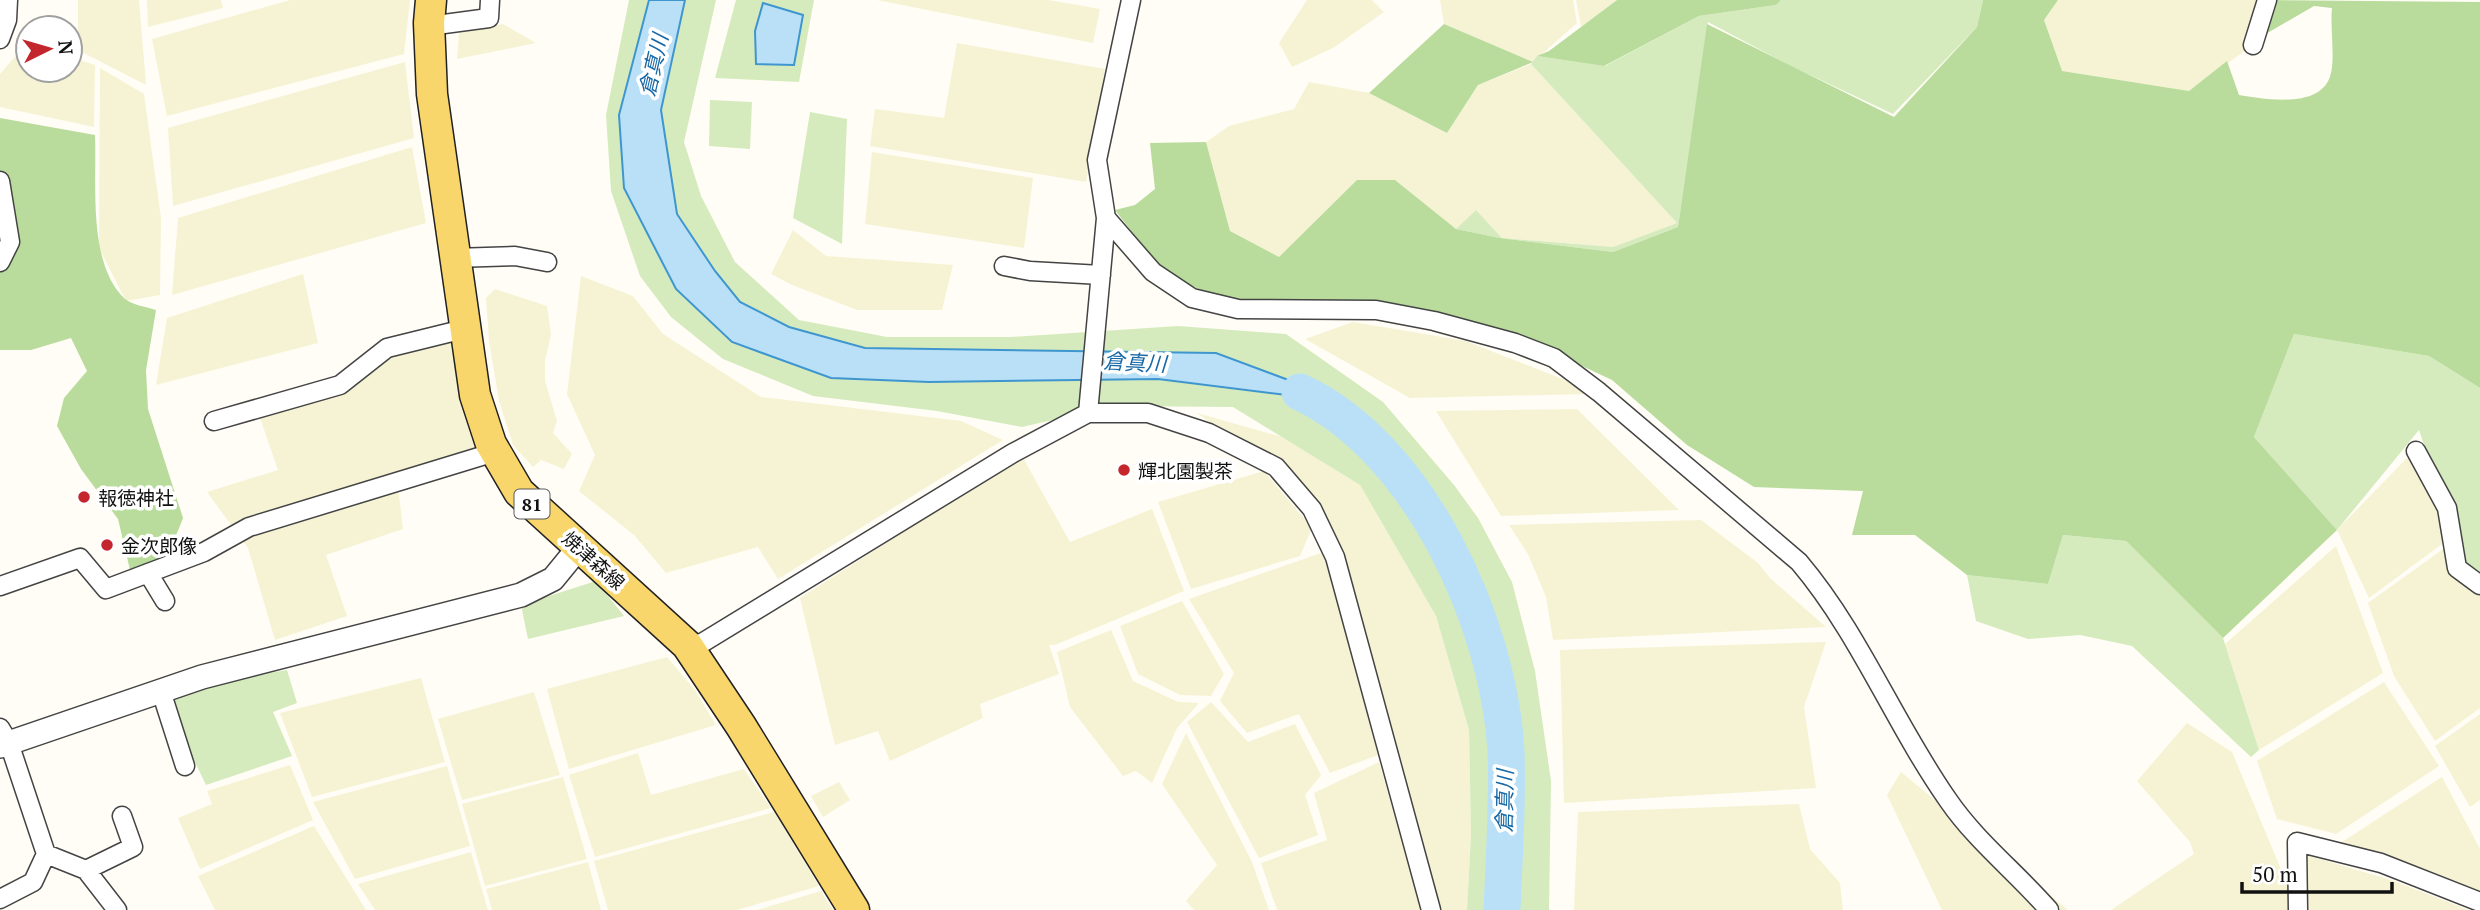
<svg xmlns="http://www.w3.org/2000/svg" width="2480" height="910" font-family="'PT Serif','Noto Sans JP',serif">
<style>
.farmland{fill:#f6f3d4}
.green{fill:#d5ebbd}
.forest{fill:#b9dc9c}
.water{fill:#b9e0f7;stroke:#3f96cf;stroke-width:2}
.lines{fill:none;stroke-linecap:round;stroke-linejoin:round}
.river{stroke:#b9e0f7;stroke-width:37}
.minor-casing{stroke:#444;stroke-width:21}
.tertiary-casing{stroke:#444;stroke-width:26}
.primary-casing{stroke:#222;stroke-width:33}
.minor{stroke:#fff;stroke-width:18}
.tertiary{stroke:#fff;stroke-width:23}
.primary{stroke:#f9d66b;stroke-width:30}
.poi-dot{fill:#c4262e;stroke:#fff;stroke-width:2.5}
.labels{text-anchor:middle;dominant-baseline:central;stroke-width:7;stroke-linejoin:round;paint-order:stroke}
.shield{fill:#fff;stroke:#585858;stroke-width:2}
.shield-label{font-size:18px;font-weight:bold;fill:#111}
.poi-label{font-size:19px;fill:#111;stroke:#fff;text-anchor:start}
.street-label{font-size:19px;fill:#111;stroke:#fff}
.water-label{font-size:21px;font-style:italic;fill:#1768a6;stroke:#fff}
</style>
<rect width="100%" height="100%" fill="#fffdf5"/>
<path class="farmland" d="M78 0H139L146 85 78 50Z
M147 0H221L223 8 148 27Z
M290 0H410L404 54 167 116 152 39Z
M877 0H1049L1100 9 1093 43Z
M1307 0H1372L1384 12 1333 48 1292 67 1279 43Z
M1440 0H1573L1577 23 1533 62 1444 24Z
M1576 0H1617L1581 27Z
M2058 0H2267L2253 45 2189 91 2061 71 2044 20Z
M503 24 536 43 457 59 459 33Z
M957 43 1105 69 1086 182 870 146 875 109 944 118Z
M23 47 28 48V70H70V57L95 65 94 127 0 107V74Z
M405 62 414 138 173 206 168 128Z
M1531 64 1677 223 1613 247 1502 238 1476 210 1456 229 1395 180H1358L1279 257 1230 231 1206 142 1229 126 1294 109 1309 82 1369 93 1447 133 1478 85Z
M100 68 144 94 161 218 160 295 126 301 99 248Z
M412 147 426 223 172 295 178 218Z
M872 152 1033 178 1024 248 865 224Z
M793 230 826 256 953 265 942 310H857L792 285 771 274Z
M303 274 318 343 156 385 167 318Z
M581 276 633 296 663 334 761 397 961 421 1003 440 778 579 758 547 666 573 634 535 579 491 595 455 567 394Z
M495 289 547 306 551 334 545 361V381L557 421 553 433 572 454 564 469 541 460 533 467 513 445 499 401 489 341 486 298Z
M1353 322 1466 341 1565 380 1586 394 1410 398 1305 339Z
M453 331 482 456 397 477 403 529 326 555 347 616 275 640 248 548 207 492 278 470 257 409 345 392 387 348Z
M1577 409 1679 510 1501 516 1436 411Z
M1197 413 1282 437 1360 485 1436 616 1469 730 1471 834 1467 910H1432L1313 497Z
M1022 456 1070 542 1152 509 1184 591 1055 645H1049L1059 674 980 704 983 718 890 761 878 731 835 745 800 598Z
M2407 458 2447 508 2446 541 2369 598 2337 530Z
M1264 471 1312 528 1300 556 1191 589 1158 502Z
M1701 520 1758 563 1771 579 1826 627 1553 640 1546 597 1528 554 1509 525Z
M2336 546 2383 673 2259 750 2225 644Z
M2446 547 2480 581V708L2435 741 2394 676 2368 603Z
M1324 552 1378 755 1330 773 1299 714 1247 733 1220 701 1234 673 1189 599Z
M1182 601 1224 674 1211 696 1180 695 1138 674 1120 626Z
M1111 630 1133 681 1178 702 1199 703 1177 728 1152 783 1136 771 1123 776 1070 707 1057 652Z
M1826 642 1804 707 1816 788 1564 803 1560 650Z
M667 657 695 690 716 725 569 769 547 689Z
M421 678 445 762 312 797 280 713Z
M2384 682 2439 766 2336 834 2277 819 2257 761Z
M534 692 560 775 462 800 438 719Z
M1211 702 1248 742 1295 724 1321 775 1305 795 1318 835 1259 858 1187 722Z
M2480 714V800L2470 807 2435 746Z
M2187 723 2232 752 2298 910H2111L2194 854 2190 842 2137 781Z
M1186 733 1252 862 1269 910H1194L1186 901 1217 865 1162 784Z
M638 753 651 795 744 769 771 808 595 857 569 775Z
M1379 762 1422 910H1277L1261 863 1327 840 1314 793Z
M290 765 313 820 200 869 178 818 212 804 207 791Z
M447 766 470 846 355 879 313 802Z
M1901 772 2068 910H1942L1887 795Z
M563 777 587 859 485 886 462 804Z
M2442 777 2480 849V896L2339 844Z
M839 782 850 800 823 817 811 796Z
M1799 804 1810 849 1840 883 1843 910H1574L1578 812Z
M774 812 819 886 737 910H608L594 861Z
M314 826 366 910H215L198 876Z
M471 852 488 910H375L358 884Z
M2303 854 2391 880 2469 910H2307Z
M588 862 601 910H492L486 889Z
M821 891 833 910H757Z"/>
<path class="green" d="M629 0H716L684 142 701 196 735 262 799 320 887 337H1011L1178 326 1286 334 1383 402 1454 485 1478 518 1512 582 1535 671 1551 781 1549 910H1467L1471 834 1469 730 1436 616 1360 485 1233 407 1113 406 1022 427 937 411 813 396 723 359 671 317 640 276 611 191 606 115Z
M736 0H814L799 82 715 78Z
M1781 0H1983L1977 27 1893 114 1791 66 1708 22 1678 227 1613 252 1500 238 1456 229 1476 210 1502 238 1613 247 1677 223 1531 64 1537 56 1605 66 1699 16 1776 5Z
M710 100 752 102 750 149 709 146Z
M810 112 847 119 842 244 793 218Z
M2294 334 2429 356 2480 388V587L2469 577 2419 430 2337 530 2254 437Z
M2063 535 2126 541 2223 638 2259 750 2251 757 2132 646 2080 635 2028 639 1976 621 1967 575 2048 584Z
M596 581 624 616 528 639 521 605Z
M287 670 297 703 273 712 292 756 206 785 161 691Z"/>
<path class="forest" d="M1617 0H1781L1776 5 1699 16 1604 66 1537 56 1549 51Z
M1983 0H2058L2044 20 2062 71 2189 91 2227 61 2239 95C2265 99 2323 110 2331 73 2335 56 2330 27 2332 8L2314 6 2257 39 2267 0 2480 2V388L2429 356 2294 334 2254 437 2337 530 2223 638 2126 541 2063 535 2048 584 1967 575 1915 535H1852L1863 491 1754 487 1687 445 1612 380 1512 333 1224 301 1163 272 1115 210 1135 205 1155 189 1150 143 1206 142 1230 231 1279 257 1357 180H1395L1456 229 1500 238 1613 252 1678 227 1707 24 1894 117 1977 27Z
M1444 24 1533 62 1478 85 1447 133 1369 93Z
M0 118 95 135C97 184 87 263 125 299 132 305 147 307 156 310L146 370 148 409 183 518C171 549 165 564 130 570L118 519 81 469 57 426 64 398 87 371 71 338 31 350H0Z"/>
<path class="water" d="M649 0H685L661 110 677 214 715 271 740 302 789 327 865 348 1216 353 1291 381 1382 442 1342 417 1287 395 1158 379 929 382 831 378 732 342 676 289 624 188 619 115Z
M763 3 803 15 794 65 756 64 755 31Z"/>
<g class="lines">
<path class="river" d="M1300 392C1420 448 1499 624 1506 751 1508 804 1504 857 1502 910"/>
<defs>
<path id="minor" d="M1131 0 1097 160 1106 218 1153 272 1192 298 1238 309 1376 310 1434 321 1515 343 1554 358 1599 392 1799 562C1860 634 1894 723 1948 800 1976 841 2016 872 2049 910
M429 26 489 18 490 0
M0 39 7 20 8 0
M2253 45 2267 0
M0 181 10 242 0 262
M454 258 515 256 547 262
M1004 266 1030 271 1101 275
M1088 413 1106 218
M214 421 340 385 387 348 464 329
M2416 451 2447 508 2457 568 2480 585
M148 573 165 601
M0 586 80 558 106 589 204 552 249 527 495 452
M687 645 702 643 1013 453 1088 413H1148L1209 433 1276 467 1312 509 1335 557 1431 910
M161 691 185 766
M0 728 9 743 46 854 33 882 0 899
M46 854 86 870 117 910
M86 870 133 847 122 816
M2298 910 2297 842 2381 863 2480 902"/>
<path id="tertiary" d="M0 746 202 677 521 595 553 579 580 546"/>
<path id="primary" d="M431 0 429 23 432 94 475 395 491 444 519 492 687 645 741 726 854 910"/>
</defs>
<use href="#minor" class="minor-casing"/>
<use href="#tertiary" class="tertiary-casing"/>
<use href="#primary" class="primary-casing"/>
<use href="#minor" class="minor"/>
<use href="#tertiary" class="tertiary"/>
<use href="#primary" class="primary"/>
</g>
<g class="poi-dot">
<circle cx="1124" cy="470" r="7"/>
<circle cx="84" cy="497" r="7"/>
<circle cx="107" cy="545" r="7"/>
</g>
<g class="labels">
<rect class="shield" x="514.5" y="489.5" width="35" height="29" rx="5"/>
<g class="shield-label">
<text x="532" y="504">81</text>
</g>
<g class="poi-label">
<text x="1138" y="470">輝北園製茶</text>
<text x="98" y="497">報徳神社</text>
<text x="121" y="545">金次郎像</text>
</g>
<g class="street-label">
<text transform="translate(594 560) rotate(42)">焼津森線</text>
</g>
<g class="water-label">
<text transform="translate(653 65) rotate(-77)">倉真川</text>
<text transform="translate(1135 362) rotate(3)">倉真川</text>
<text transform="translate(1504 801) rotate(-89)">倉真川</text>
</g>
</g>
<g transform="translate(49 49) rotate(85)"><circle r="33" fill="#ffffff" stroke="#a0a0a0" stroke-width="2"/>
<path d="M0-5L12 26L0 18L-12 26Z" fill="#c4262e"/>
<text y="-10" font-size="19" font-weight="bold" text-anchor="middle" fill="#111111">N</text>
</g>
<path d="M2242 882v10h150v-10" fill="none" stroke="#111111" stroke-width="3.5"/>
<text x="2252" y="882" font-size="21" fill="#111111" stroke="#ffffff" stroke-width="5" paint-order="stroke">50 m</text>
</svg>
